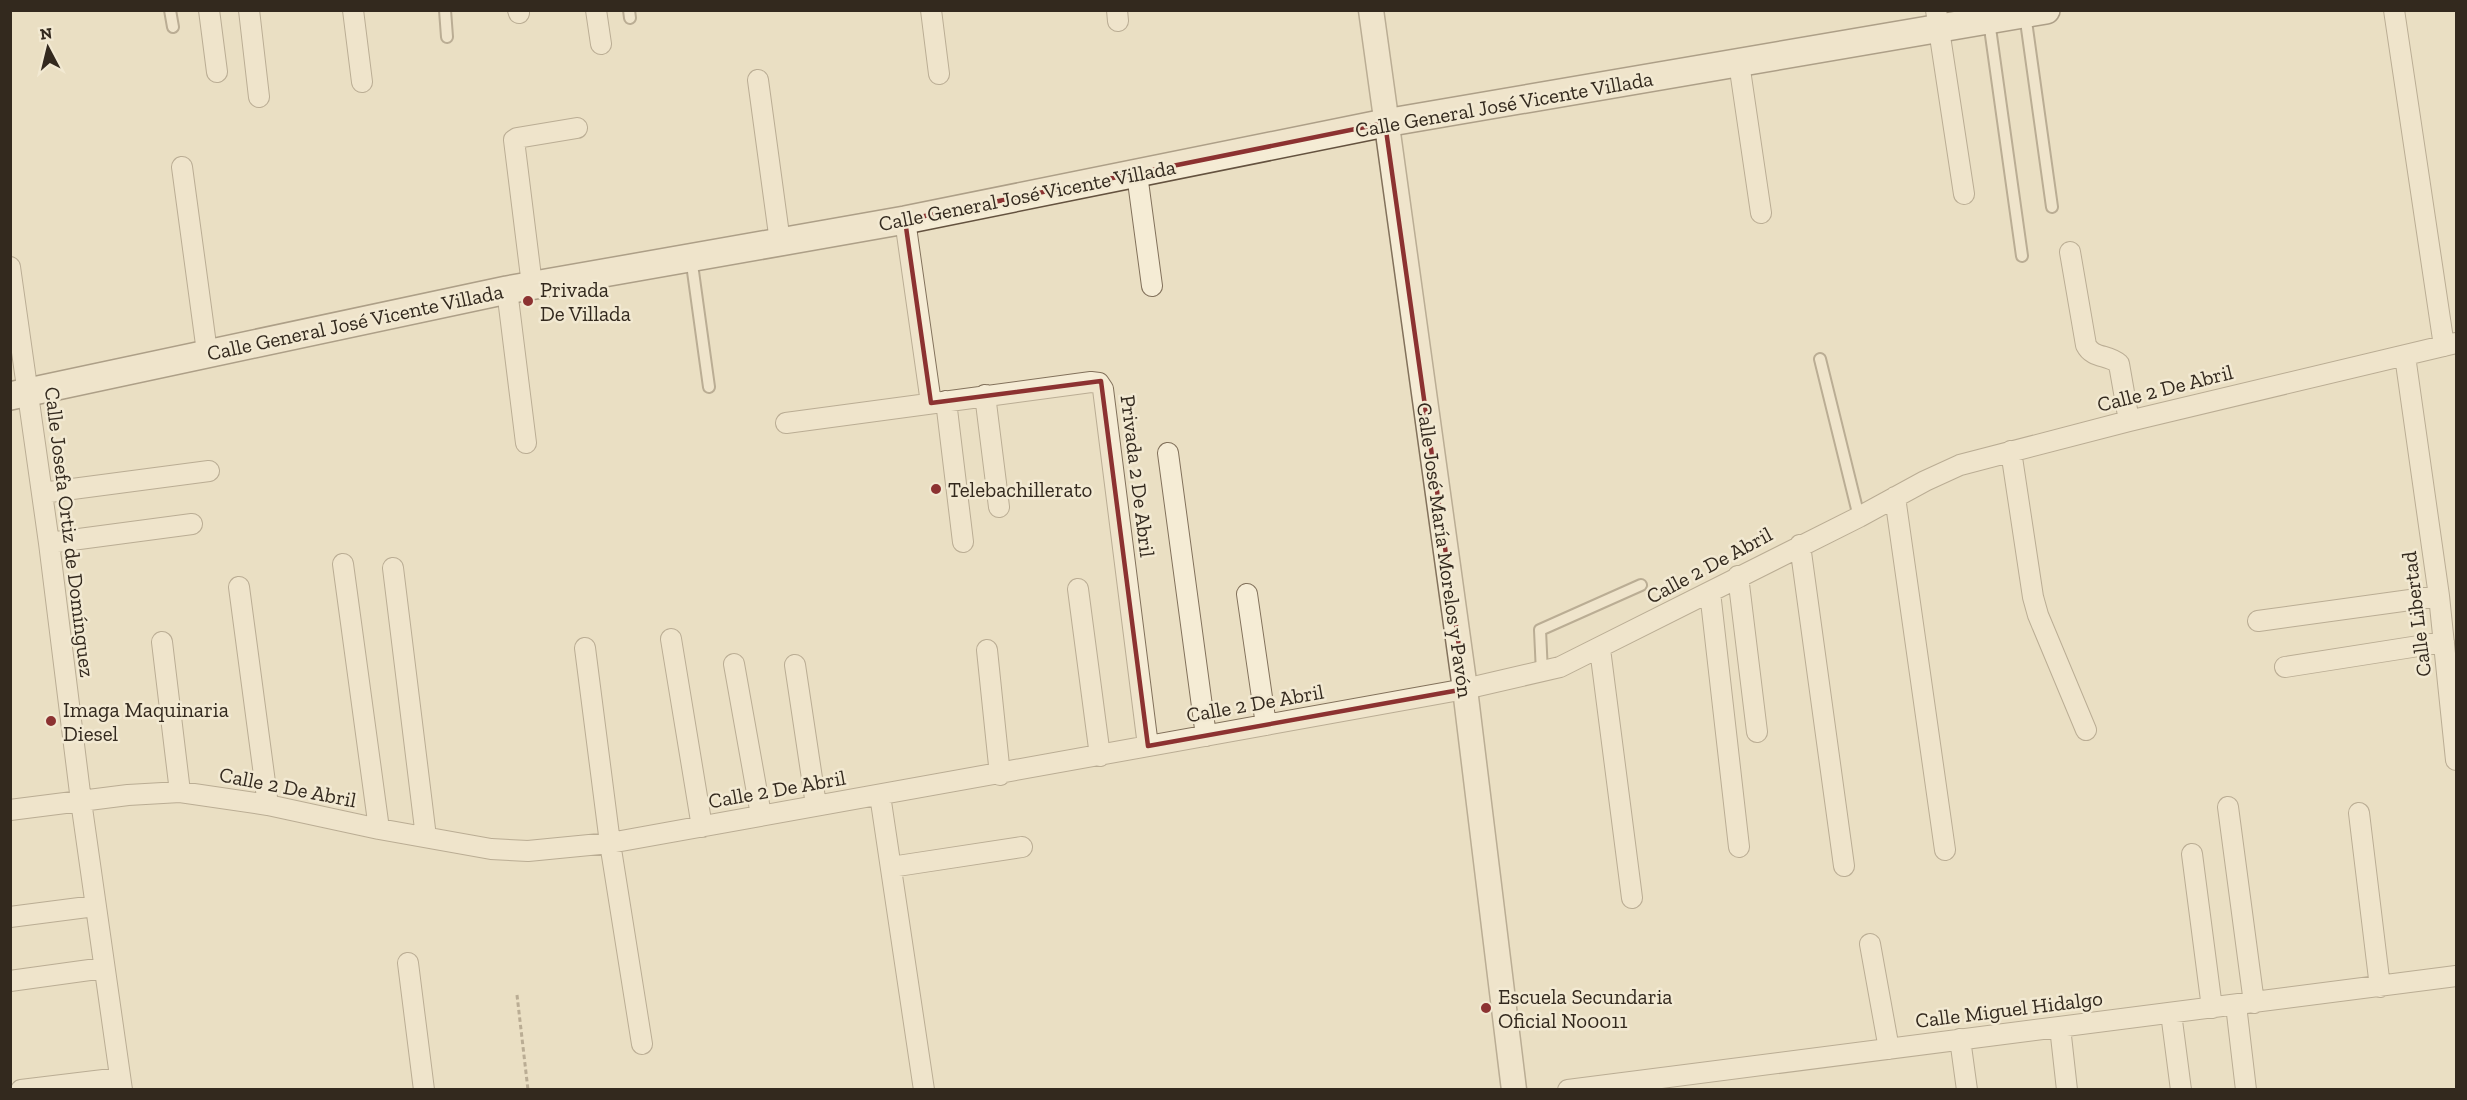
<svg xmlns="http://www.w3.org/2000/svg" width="2467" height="1100" font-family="'Zilla Slab',serif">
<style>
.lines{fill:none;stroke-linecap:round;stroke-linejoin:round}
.service-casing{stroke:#82715b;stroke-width:14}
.minor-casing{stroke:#82715b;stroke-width:22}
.tertiary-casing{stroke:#82715b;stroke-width:27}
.secondary-casing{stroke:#64523f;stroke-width:30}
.path{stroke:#82715b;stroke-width:3;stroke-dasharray:4.5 3;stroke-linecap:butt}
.service{stroke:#f5ecd5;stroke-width:10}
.minor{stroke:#f5ecd5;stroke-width:20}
.tertiary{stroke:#f5ecd5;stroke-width:24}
.secondary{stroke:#f5ecd5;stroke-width:27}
.marked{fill:none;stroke:#8c3231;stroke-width:4.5;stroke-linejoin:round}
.poi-dot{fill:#8c3231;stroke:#f2e9d2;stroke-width:2}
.labels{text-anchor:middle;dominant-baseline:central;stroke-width:5;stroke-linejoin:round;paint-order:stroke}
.street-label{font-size:21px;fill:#33291e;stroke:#f2e9d2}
.poi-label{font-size:21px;fill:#33291e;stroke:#f2e9d2;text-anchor:start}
</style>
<rect width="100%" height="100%" fill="#eadfc3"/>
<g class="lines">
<defs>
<path id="service" d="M170 10 173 27
M445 10 447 37
M629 10 630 18
M2025 14 2052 207
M1989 21 2022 256
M691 257 709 387
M1820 359 1859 517
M1542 673 1540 630 1641 585"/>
<path id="minor" d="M209 10 217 72
M249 10 259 97
M353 10 362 82
M518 10 519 13
M596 10 601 44
M931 10 939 74
M1117 10 1118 21
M1936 10 1964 194
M2394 10 2444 346
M1739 63 1761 213
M758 80 780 242
M182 167 207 352
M1137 174 1152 286
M905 220 931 403
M2070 252 2086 345C2093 359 2108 354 2119 364L2129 421
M10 267 49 543 81 801 122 1090
M532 285 514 140 517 138 577 128
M507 290 526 443
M2405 356 2439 596 2456 760
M985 395 999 507
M946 401 963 542
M786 423 1091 382 1099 383 1103 389 1148 746
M2011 451 2033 597 2038 615 2086 730
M1168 453 1206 736
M42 493 209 471
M1895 497 1945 850
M49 543 192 524
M1800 545 1844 866
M343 564 379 829
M393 568 426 837
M1738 576 1757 732
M239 587 268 805
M1078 589 1100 756
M1710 592 1739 847
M1247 594 1266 725
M2258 621 2439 596
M671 639 702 827
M162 642 180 792
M585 648 610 843 642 1044
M1600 649 1632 898
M987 650 1000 775
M734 664 761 815
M795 665 816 805
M2285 667 2444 642
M880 795 924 1090
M2228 807 2254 1003
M10 810 128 795 180 792 268 805 379 829 491 849 528 851 610 843 1465 689 1560 667 1859 517 1925 481 1960 465 2129 421 2456 343
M2359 813 2380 987
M2192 854 2212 1008
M891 867 1022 847
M10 917 95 906
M1870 944 1889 1049
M408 963 424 1090
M10 981 104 968
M2236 1005 2246 1090
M2171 1013 2181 1090
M2060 1027 2067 1090
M1960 1039 1967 1090
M21 1090 120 1078
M1568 1090 2456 976"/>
<path id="tertiary" d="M1371 10 1465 689 1514 1090"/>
<path id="secondary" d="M10 396 507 290 905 220 1385 123 2046 10"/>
</defs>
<use href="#service" class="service-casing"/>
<use href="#minor" class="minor-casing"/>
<use href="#tertiary" class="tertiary-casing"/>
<use href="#secondary" class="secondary-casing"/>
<path class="path" d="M517 995 528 1090"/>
<use href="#service" class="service"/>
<use href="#minor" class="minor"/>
<use href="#tertiary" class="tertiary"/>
<use href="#secondary" class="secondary"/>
</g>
<path d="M0 0H2467V1100H0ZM1385 123 1465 689 1148 746 1101 381 931 403 905 220Z" fill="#eadfc3" fill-opacity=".55" fill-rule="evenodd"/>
<path class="marked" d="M1385 123 1465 689 1148 746 1101 381 931 403 905 220Z"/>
<g class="poi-dot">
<circle cx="528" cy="301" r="6"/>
<circle cx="936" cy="489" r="6"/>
<circle cx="51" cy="721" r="6"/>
<circle cx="1486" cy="1008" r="6"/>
</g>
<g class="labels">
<g class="street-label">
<text transform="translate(1504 104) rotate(-10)">Calle General José Vicente Villada</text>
<text transform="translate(1027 195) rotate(-11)">Calle General José Vicente Villada</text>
<text transform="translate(355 322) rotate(-12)">Calle General José Vicente Villada</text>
<text transform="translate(2165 388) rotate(-14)">Calle 2 De Abril</text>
<text transform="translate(1138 476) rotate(83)">Privada 2 De Abril</text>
<text transform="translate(70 532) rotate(83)">Calle Josefa Ortiz de Domínguez</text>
<text transform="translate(1445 550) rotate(82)">Calle José María Morelos y Pavón</text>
<text transform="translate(1709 565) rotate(-28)">Calle 2 De Abril</text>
<text transform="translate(2416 614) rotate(-97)">Calle Libertad</text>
<text transform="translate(1255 703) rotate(-10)">Calle 2 De Abril</text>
<text transform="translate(288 787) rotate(11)">Calle 2 De Abril</text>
<text transform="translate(777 789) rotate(-10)">Calle 2 De Abril</text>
<text transform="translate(2009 1009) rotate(-7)">Calle Miguel Hidalgo</text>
</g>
<g class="poi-label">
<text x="540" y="289">Privada<tspan x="540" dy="24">De Villada</tspan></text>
<text x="948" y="489">Telebachillerato</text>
<text x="63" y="709">Imaga Maquinaria<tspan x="63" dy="24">Diesel</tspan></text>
<text x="1498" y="996">Escuela Secundaria<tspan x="1498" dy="24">Oficial No0011</tspan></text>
</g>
</g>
<rect width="2467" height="1100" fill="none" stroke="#33291e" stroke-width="24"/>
<g transform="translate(48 48) rotate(353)" stroke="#f2e9d2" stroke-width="4.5" paint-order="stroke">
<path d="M0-4.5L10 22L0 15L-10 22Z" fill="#33291e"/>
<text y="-9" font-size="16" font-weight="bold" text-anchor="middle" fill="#33291e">N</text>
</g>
</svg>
